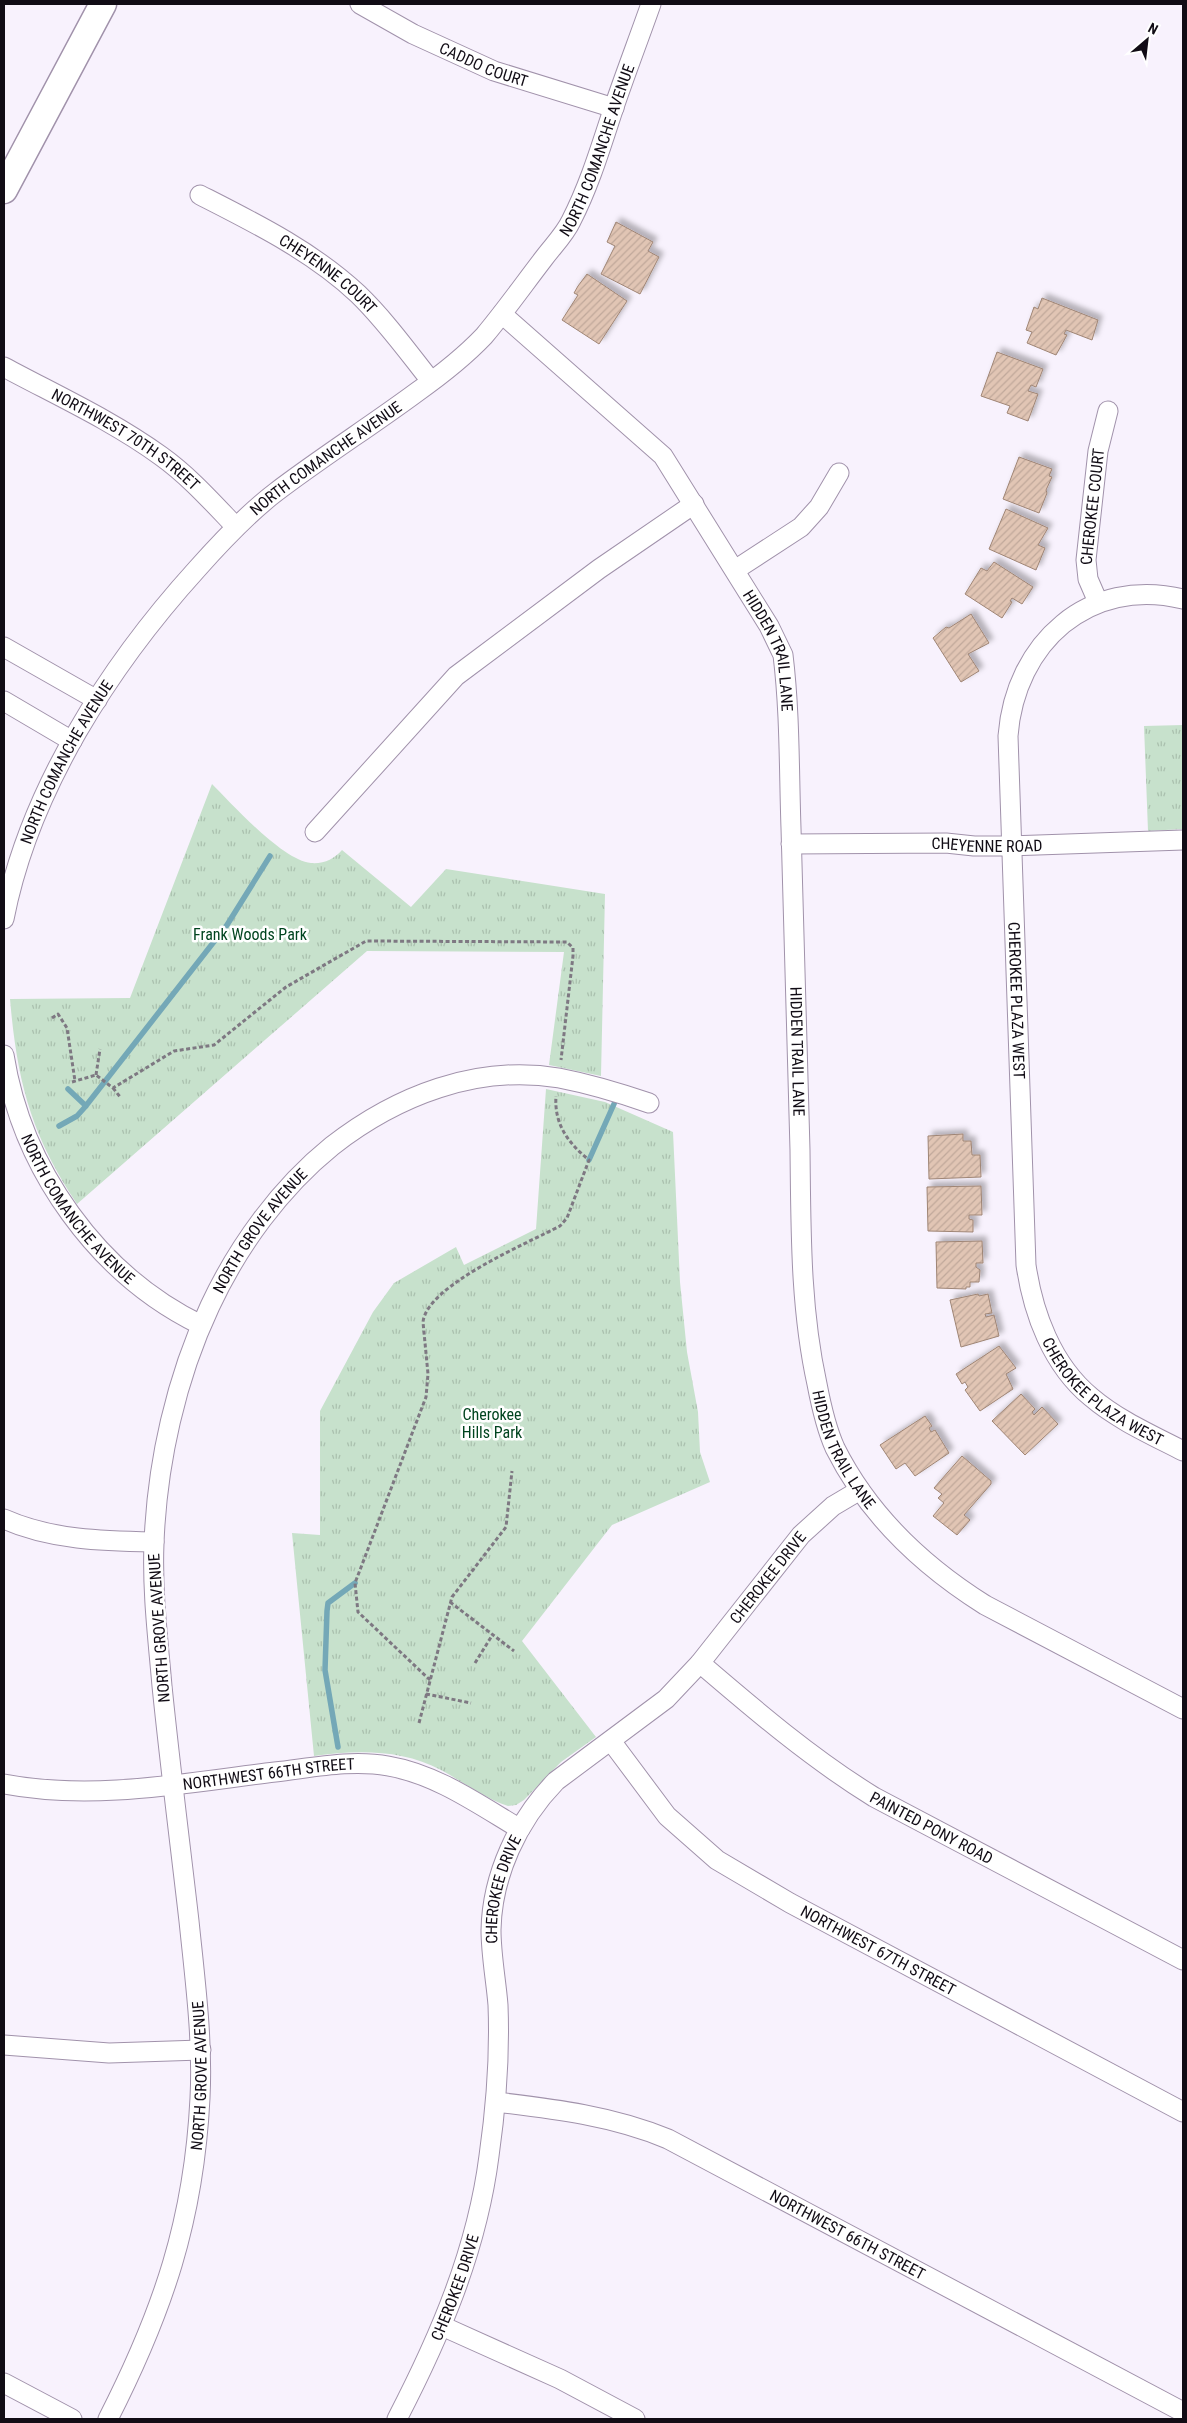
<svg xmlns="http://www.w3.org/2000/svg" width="1187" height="2423" font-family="'Roboto Condensed',sans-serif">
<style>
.park{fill:url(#park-tufts)}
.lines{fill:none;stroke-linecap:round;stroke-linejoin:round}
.stream{stroke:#74a8b7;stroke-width:5.5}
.building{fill:url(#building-hatch);stroke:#9f8575;filter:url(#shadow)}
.minor-casing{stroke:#a192ab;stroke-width:21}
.secondary-casing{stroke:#a192ab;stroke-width:29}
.path{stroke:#7e7882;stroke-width:3;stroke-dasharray:4 2.5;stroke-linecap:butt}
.minor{stroke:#fff;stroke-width:19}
.secondary{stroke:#fff;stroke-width:26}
.labels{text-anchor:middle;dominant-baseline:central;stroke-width:5;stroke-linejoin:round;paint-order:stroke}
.street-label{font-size:16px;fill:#110c15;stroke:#fff}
.park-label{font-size:16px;fill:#00441f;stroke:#fff}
</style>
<defs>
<pattern id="park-tufts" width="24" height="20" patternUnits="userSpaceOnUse" patternTransform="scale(1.25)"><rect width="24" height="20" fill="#c7e1cc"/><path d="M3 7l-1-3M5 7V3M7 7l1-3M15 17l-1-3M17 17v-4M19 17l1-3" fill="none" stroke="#aac0ae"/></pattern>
<pattern id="building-hatch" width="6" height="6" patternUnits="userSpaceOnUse" patternTransform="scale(1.25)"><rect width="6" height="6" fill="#e1c5b4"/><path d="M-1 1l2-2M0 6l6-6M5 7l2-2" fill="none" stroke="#c0a89a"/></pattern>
<filter id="shadow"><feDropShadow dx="4.5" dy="-4.5" stdDeviation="2.5" flood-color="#0004"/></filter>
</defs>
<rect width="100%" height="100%" fill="#f8f2fd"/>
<path class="park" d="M1183 725V829L1148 831 1144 726Z
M212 784C232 804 283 861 311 863 324 864 334 859 342 850L411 907 446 869 605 894 601 1076 549 1065 564 952 367 951 77 1204C31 1135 17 1081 10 999L130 998Z
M546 1089 605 1102 673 1132 680 1282 687 1352 698 1412 700 1452 710 1482 612 1525 522 1641 596 1737 561 1762 524 1800 516 1805 508 1806C484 1798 463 1782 441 1770 402 1749 356 1750 314 1756L292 1533 320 1535V1411L373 1312 394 1283 456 1247 464 1265 536 1229Z"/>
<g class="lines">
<path class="stream" d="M68 1089 86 1106
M59 1126 77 1116 85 1107 227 925 270 856
M589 1160 618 1095
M338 1747 325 1670 327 1611 328 1603 355 1583"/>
</g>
<path class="building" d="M616 222 653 242 648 251 659 257 640 294 601 274 615 246 607 242Z
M587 274 627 301 599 344 562 320 578 295 574 293 578 286Z
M1042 298 1098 320 1092 340 1066 330 1064 334 1067 335 1056 355 1027 343 1032 332 1026 330 1034 307 1038 309Z
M997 352 1043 369 1036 387 1031 385 1028 391 1038 394 1028 421 1007 413 1010 406 981 396Z
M1019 457 1052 469 1049 476 1052 477 1046 490 1047 493 1039 513 1003 499Z
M1006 509 1048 528 1038 545 1045 548 1036 570 989 549Z
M994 562 1033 587 1022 604 1012 598 1010 601 1012 602 1002 618 965 594 981 568 987 571Z
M971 614 989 643 968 654 979 671 961 682 933 638 946 627 949 628Z
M963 1134V1141H971L972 1155H980L981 1177 929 1179 928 1136Z
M981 1186 982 1215H969V1219L973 1220V1232L928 1231 927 1187Z
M982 1241 983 1263H976V1267L980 1270 979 1282H970V1287H966V1289L937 1288 936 1242Z
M978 1294 979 1296 988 1294 992 1313 985 1314 986 1317 994 1315 999 1336 961 1347 950 1300Z
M999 1346 1016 1368 1006 1374 1013 1389 980 1411 965 1390 968 1387 965 1382 962 1384 956 1374Z
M1021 1394 1035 1409 1032 1412 1034 1415 1042 1407 1058 1424 1025 1455 992 1421Z
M925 1416 932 1426 929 1428 931 1432 935 1430 949 1453 915 1476 905 1463 896 1469 880 1445Z
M962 1456 991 1481V1484L964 1515 970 1520 957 1535 933 1516 944 1503 938 1498 942 1494 934 1488Z"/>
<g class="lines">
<defs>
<g id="minor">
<path id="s1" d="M360 4 413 34 494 71 614 108"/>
<path id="s2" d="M200 195C255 223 312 251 358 294 385 320 408 352 431 381"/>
<path id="s3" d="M502 314 663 456 769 626 783 655C790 712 789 771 791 828 795 936 798 1043 800 1150 801 1228 800 1307 817 1384 821 1405 826 1428 835 1448 868 1514 923 1566 985 1605L1183 1709"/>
<path id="s4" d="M4 367C56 395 113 421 161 456 189 476 212 502 236 527"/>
<path d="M735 570 801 527 819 507 839 473"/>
<path id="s5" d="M1183 599C1089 576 1015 643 1008 736L1026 1265C1033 1313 1052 1365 1091 1397 1118 1420 1152 1435 1183 1451"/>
<path id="s6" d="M1098 602 1088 579 1086 560 1098 451 1108 411"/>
<path d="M4 647 97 700"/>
<path d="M4 701 72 741"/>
<path d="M315 832 456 676 599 569 694 504"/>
<path id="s7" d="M791 844 946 843 974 846H1011L1183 840"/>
<path id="s8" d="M4 919C29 790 110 665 197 569 221 542 247 514 276 492 322 457 371 426 417 392 441 375 464 357 484 336 505 311 524 284 544 258 553 246 565 234 571 221 590 184 601 146 614 107 626 72 639 38 651 4"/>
<path id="s9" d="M4 1055C22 1169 98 1275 201 1325"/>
<path d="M4 1519C51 1540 103 1541 154 1542"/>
<path id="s10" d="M700 1663C756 1711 811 1758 874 1797L1183 1960"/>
<path id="s11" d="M611 1741 667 1816 717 1860 790 1903 1183 2112"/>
<path id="s12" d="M4 1784C93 1801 185 1783 275 1772 311 1768 351 1759 388 1766 436 1774 478 1804 520 1829"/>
<path d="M4 2045 109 2053 201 2050"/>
<path id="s13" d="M496 2102C555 2109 613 2116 668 2139L1183 2412"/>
<path d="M442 2326 560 2379 635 2419"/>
<path d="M4 2383 72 2419"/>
<path id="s14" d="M108 2419C163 2311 194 2220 200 2098 203 2039 195 1980 189 1921 180 1843 170 1765 162 1686 158 1639 152 1591 154 1543 157 1463 176 1378 210 1306 238 1246 280 1188 332 1146 396 1096 477 1064 559 1078 590 1084 620 1093 649 1103"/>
<path id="s15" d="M397 2419C440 2336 477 2250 489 2156 496 2107 500 2056 498 2005 496 1980 491 1955 491 1930 492 1875 518 1820 556 1781L666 1699 700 1663 801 1535 833 1506 860 1490"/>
</g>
<path id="secondary" d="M4 190 103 4"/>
</defs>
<use href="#minor" class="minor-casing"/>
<use href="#secondary" class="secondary-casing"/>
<path class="path" d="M52 1018 58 1014 67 1028 75 1081
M96 1075 100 1049
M72 1082 96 1075 113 1088 174 1051 214 1045 286 987 366 941 567 942 573 948V956L561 1060
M113 1088 121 1098
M450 1602 514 1651
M475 1663 493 1634
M430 1680 358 1612 355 1583 426 1397 428 1374 423 1322C427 1285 528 1243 560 1226L567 1218 589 1160C568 1143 554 1124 556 1096
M426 1694 471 1703
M419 1723 452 1597 506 1527 512 1471"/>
<use href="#minor" class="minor"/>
<use href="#secondary" class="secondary"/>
</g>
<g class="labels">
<g class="street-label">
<text stroke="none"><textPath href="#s1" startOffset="138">CADDO COURT</textPath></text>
<text stroke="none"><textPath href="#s8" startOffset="995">NORTH COMANCHE AVENUE</textPath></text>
<text stroke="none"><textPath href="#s2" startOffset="151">CHEYENNE COURT</textPath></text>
<text stroke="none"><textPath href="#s4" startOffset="142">NORTHWEST 70TH STREET</textPath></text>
<text stroke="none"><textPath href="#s8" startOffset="575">NORTH COMANCHE AVENUE</textPath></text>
<text stroke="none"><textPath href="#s6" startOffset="98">CHEROKEE COURT</textPath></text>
<text stroke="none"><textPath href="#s3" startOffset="439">HIDDEN TRAIL LANE</textPath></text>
<text stroke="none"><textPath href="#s8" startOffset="170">NORTH COMANCHE AVENUE</textPath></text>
<text stroke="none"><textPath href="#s7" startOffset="196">CHEYENNE ROAD</textPath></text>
<text stroke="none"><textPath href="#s5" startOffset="520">CHEROKEE PLAZA WEST</textPath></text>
<text stroke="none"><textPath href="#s3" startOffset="844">HIDDEN TRAIL LANE</textPath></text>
<text stroke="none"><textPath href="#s9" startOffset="174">NORTH COMANCHE AVENUE</textPath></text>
<text stroke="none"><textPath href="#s14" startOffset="1230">NORTH GROVE AVENUE</textPath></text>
<text stroke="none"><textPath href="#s5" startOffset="940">CHEROKEE PLAZA WEST</textPath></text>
<text stroke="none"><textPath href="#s3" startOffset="1249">HIDDEN TRAIL LANE</textPath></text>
<text stroke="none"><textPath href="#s15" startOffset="969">CHEROKEE DRIVE</textPath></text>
<text transform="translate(159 1628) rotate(-94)">NORTH GROVE AVENUE</text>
<text stroke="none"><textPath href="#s12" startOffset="266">NORTHWEST 66TH STREET</textPath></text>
<text stroke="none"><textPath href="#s10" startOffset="285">PAINTED PONY ROAD</textPath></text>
<text stroke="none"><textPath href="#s15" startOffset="549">CHEROKEE DRIVE</textPath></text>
<text stroke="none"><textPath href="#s11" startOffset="345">NORTHWEST 67TH STREET</textPath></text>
<text stroke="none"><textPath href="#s14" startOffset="359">NORTH GROVE AVENUE</textPath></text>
<text stroke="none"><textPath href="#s13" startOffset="380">NORTHWEST 66TH STREET</textPath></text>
<text stroke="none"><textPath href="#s15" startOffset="144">CHEROKEE DRIVE</textPath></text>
</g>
<g class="park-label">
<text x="250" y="934">Frank Woods Park</text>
<text x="492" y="1414">Cherokee<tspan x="492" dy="18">Hills Park</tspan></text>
</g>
</g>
<rect width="1187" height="2423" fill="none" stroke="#110c15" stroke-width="10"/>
<g transform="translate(1147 40) rotate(28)" stroke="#ffffff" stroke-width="4" paint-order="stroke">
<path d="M0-4L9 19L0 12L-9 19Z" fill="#110c15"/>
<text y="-8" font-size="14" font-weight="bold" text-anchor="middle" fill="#110c15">N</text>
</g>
</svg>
